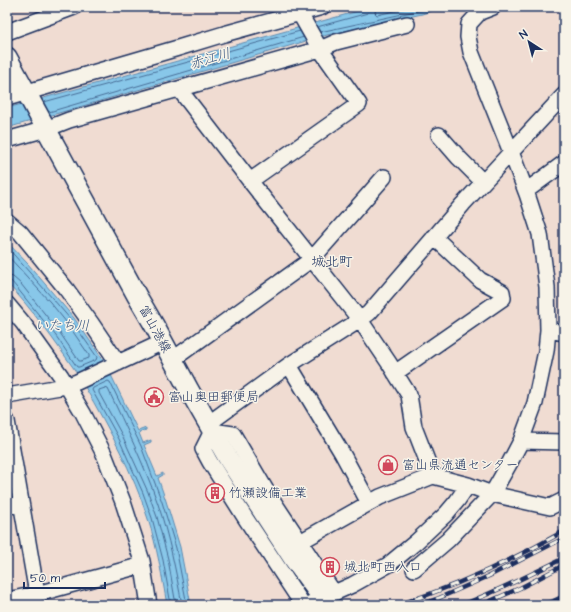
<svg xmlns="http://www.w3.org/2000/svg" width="571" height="612" font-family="'Architects Daughter','Klee One',sans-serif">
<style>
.water{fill:#88c7e9;stroke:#5c8ab1}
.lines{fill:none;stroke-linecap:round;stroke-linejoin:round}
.shore{stroke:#476c96;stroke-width:1}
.minor-casing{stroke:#1b2f5e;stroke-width:18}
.major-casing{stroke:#1b2f5e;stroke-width:22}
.minor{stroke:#f7f3e8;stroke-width:15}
.major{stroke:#f7f3e8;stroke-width:19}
.rail-casing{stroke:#1b2f5e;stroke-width:4.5}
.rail{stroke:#f7f3e8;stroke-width:3;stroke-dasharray:9;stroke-linecap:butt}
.labels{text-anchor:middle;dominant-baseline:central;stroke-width:3;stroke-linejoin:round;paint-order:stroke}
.street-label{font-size:13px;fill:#1b2f5e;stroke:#f7f3e8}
.poi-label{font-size:13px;fill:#1b2f5e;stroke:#f7f3e8;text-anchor:start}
.water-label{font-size:14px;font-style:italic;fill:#365581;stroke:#f7f3e8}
.neighbourhood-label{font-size:14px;fill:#1b2f5e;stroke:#f7f3e8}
</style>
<rect width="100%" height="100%" fill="#f0dcd2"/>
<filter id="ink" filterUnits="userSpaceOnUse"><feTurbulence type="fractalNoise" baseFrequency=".025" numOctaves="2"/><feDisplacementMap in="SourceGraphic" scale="8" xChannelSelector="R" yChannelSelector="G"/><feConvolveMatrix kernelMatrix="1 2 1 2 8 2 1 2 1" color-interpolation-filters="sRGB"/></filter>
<g filter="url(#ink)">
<path class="water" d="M373 7H443L422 14 327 35 7 128V109L11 107Z
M7 242 28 264 74 318 104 361 77 373C55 342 33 310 7 283Z
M111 375 138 431 146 428V430L139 433 143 443 151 440V442L144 445 157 476 163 473V475L158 478 166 501 180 547 191 605H167C162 576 157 547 148 519 133 472 109 429 85 387Z"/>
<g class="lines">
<path class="shore" d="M376 7 375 13 377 15 412 7
M317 27 368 13 370 11 371 7
M320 32 421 10 430 7
M44 102 300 31
M49 112 304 37
M7 247 53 299 71 320 97 357 96 360 79 367H77L56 336 17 288 11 281 7 280
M7 255 50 302 67 323 89 355V358L81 361H79L60 333 21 284 13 277 7 275
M171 605 163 560 152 518 143 493 119 439 92 390 93 388 108 381 110 382 141 446 162 502 176 548 187 605
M176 605 168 559 157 517 148 492 123 437 99 393V390L105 388 108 389C126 427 144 464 158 504 169 537 176 571 182 605"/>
<defs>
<path id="minor" d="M7 32 74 7
M179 89 250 181 360 320 389 363 409 395 414 427 433 476
M7 98 178 48 224 34 322 7
M439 135 459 158 483 182
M7 140 46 129 69 120 320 49 336 42 407 24
M250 181 359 104 320 49 296 7
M526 191 564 163
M7 221 20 232 67 290 91 323 118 363
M7 304 23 323 61 376 83 413 104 454 123 502 142 561 139 566 37 594 7 600
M548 330 564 333
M172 360 312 259 384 177
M289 365 342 453 369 503
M395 373 503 298 502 292 480 280 434 237
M7 396 66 386 77 382 163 342
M7 421 37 594
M208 424 289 365 360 320 369 313 463 204 564 95
M521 441 564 442
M7 506 21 504
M300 542 380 497 433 476 468 485 492 494 550 507 564 500
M142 561 149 605
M414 569 448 540 492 494 509 464 521 441 535 403 546 351 548 330 547 287 540 234 527 194 511 152 471 52 468 37 469 24 480 12 493 7
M334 593 267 492 233 434 212 431 203 449 210 462 246 519 301 602 307 605 352 585 388 565 416 542 446 514 457 501 468 485"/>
<path id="major" d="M7 57 137 296 154 325 189 390 229 460 293 558 318 592"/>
</defs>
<use href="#minor" class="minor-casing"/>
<use href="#major" class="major-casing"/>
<use href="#minor" class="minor"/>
<use href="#major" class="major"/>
<defs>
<path id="rail" d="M398 605C456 586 512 561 564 531
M419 605 439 598 489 576 564 538
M462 605C497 591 530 575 564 558
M481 605 520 588 564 565
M545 605 564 596
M560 605 564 603"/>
</defs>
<use href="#rail" class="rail-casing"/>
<use href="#rail" class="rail"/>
</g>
</g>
<defs>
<symbol id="civic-ring" viewBox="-11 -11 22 22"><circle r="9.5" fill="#f7f3e8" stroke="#d1495b" stroke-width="1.5"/><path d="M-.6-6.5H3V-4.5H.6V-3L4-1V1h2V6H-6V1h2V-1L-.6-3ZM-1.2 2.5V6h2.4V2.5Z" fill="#d1495b"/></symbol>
<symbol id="shop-ring" viewBox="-11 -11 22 22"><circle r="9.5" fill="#f7f3e8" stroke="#d1495b" stroke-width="1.5"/><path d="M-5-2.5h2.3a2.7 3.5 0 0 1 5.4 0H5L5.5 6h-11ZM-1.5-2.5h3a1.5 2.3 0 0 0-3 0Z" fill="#d1495b"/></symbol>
<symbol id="building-ring" viewBox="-11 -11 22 22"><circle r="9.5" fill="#f7f3e8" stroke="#d1495b" stroke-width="1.5"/><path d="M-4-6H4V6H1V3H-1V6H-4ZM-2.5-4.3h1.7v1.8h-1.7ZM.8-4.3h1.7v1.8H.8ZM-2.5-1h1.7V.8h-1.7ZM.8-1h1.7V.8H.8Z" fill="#d1495b"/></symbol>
</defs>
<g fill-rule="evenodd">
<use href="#civic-ring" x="143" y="386" width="22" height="22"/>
<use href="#shop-ring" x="377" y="454" width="22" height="22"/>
<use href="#building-ring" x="204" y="482" width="22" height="22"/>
<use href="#building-ring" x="319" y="556" width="22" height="22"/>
</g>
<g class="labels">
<g class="street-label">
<text transform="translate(155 329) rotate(61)">富山港線</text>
</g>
<g class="poi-label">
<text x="168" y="397">富山奥田郵便局</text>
<text x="402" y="465">富山県流通センター</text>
<text x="229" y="493">竹瀬設備工業</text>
<text x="344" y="567">城北町西入口</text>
</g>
<g class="water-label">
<text transform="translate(210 59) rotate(-16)">赤江川</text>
<text x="62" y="326">いたち川</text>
</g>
<g class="neighbourhood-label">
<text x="332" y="262">城北町</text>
</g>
</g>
<rect width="571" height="612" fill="none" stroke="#f7f3e8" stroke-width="24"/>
<rect x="12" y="12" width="547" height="588" fill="none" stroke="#1b2f5e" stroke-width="1.5" filter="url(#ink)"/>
<g transform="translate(529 42) rotate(324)" stroke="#f7f3e8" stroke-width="3" paint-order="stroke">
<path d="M0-3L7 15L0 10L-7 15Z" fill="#1b2f5e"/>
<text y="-6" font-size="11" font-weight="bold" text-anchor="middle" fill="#1b2f5e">N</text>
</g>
<path d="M24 582v6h81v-6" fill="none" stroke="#1b2f5e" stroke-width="2"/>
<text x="30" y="582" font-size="12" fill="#1b2f5e" stroke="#f7f3e8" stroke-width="3" paint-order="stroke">50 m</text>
</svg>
